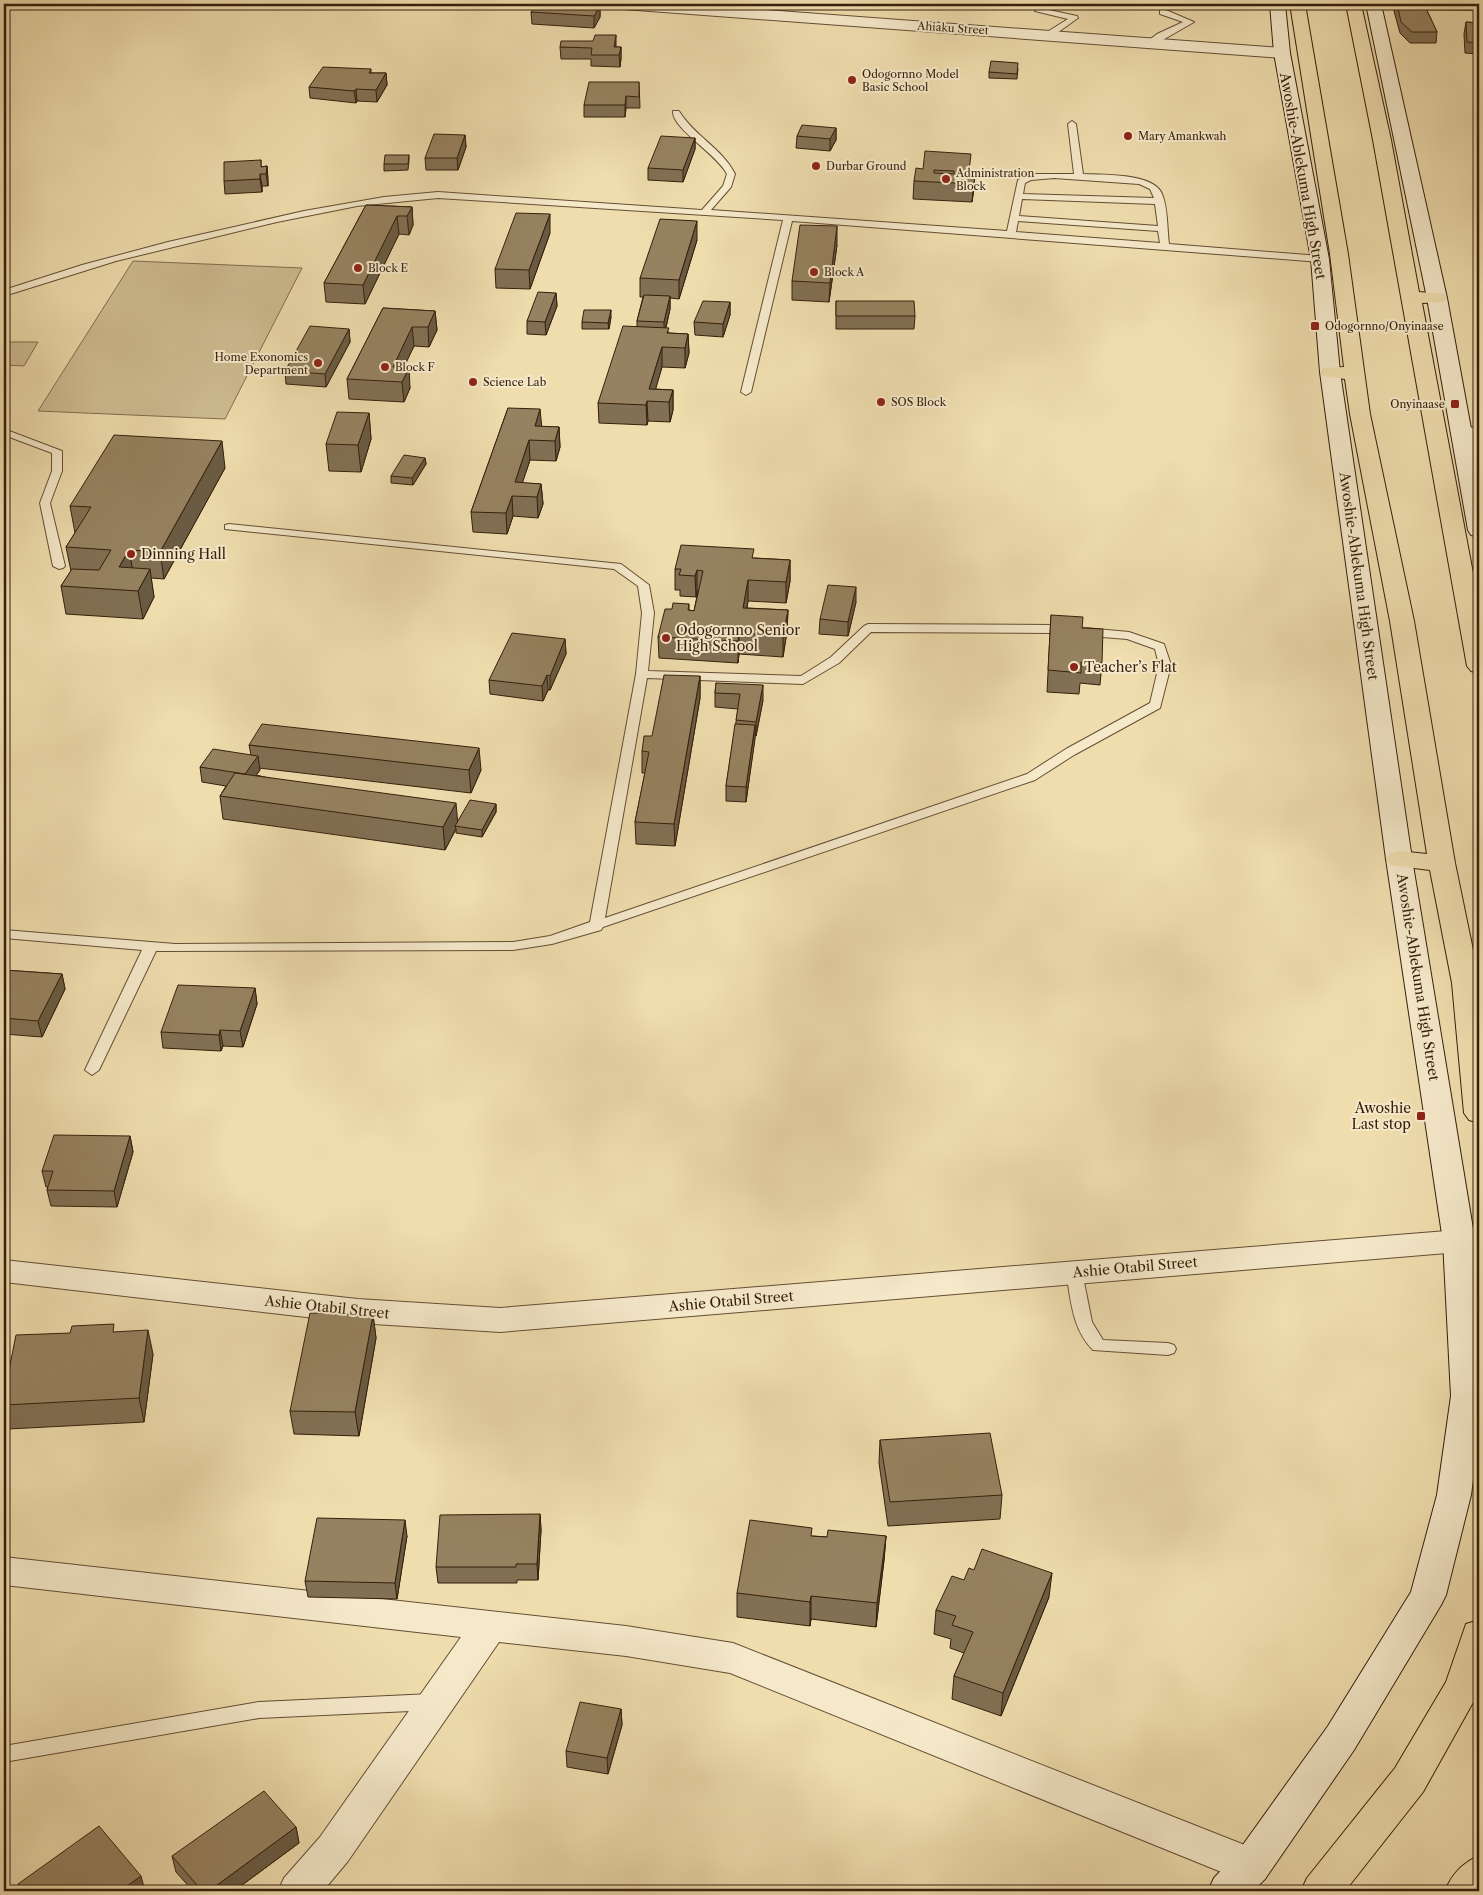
<svg xmlns="http://www.w3.org/2000/svg" width="1483" height="1895" font-family="'Libre Caslon Text',serif">
<style>
.green{fill:#cfbd92;stroke:#826e4f}
.lines{fill:none;stroke-linecap:round;stroke-linejoin:round}
.lane-casing{stroke:#644e34;stroke-width:2}
.street-casing{stroke:#644e34;stroke-width:2}
.secondary-casing{stroke:#351f0c;stroke-width:2}
.primary-casing{stroke:#351f0c;stroke-width:2}
.lane{fill:#f5e9ca;fill-rule:evenodd}
.street{fill:#f5e9ca;fill-rule:evenodd}
.secondary{fill:#f5e9ca;fill-rule:evenodd}
.primary{fill:#efddae;fill-rule:evenodd}
.wall{fill:#817053;stroke:#351f0c}
.shaded-wall{fill:#695b43;stroke:#351f0c}
.building{fill:#968260;stroke:#351f0c;fill-rule:evenodd}
.poi-dot{fill:#8f2418;stroke:#f5e9ca;stroke-width:2}
.labels{text-anchor:middle;dominant-baseline:central;stroke-width:4;stroke-linejoin:round;paint-order:stroke}
.far-street-label{font-size:11px;fill:#351f0c;stroke:#f5e9ca}
.far-poi-label{font-size:11px;fill:#351f0c;stroke:#f5e9ca;text-anchor:start}
.street-label{font-size:14px;fill:#351f0c;stroke:#f5e9ca}
.poi-label{font-size:14px;fill:#351f0c;stroke:#f5e9ca;text-anchor:start}
</style>
<rect width="100%" height="100%" fill="#efddae"/>
<filter id="stains"><feTurbulence type="fractalNoise" baseFrequency=".004" numOctaves="4"/><feColorMatrix values="0 0 0 0 .2 0 0 0 0 .09 0 0 0 0 .02 0 0 0 .5 -.17"/></filter>
<radialGradient id="worn" r=".72"><stop offset=".6" stop-color="#630" stop-opacity="0"/><stop offset="1" stop-color="#630" stop-opacity=".3"/></radialGradient>
<path class="green" d="M133 261 302 268 225 419 38 411Z
M4 342H38L24 366 4 365Z"/>
<g class="lines">
<defs>
<path id="lane" d="M1035 7 1077 16 1078 18 1050 38H1044V34L1068 19 1035 11Z
M1160 10H1166L1194 22 1154 45H1148V41L1157 34 1183 22 1160 14Z
M673 111H679C694 136 722 148 735 174L731 187 711 210 1007 231 1018 180 1031 174H1074L1068 124 1072 121 1076 124 1083 174C1103 175 1154 173 1162 194 1168 208 1167 229 1169 244L1320 256 1325 259 1320 262 792 221 751 392 746 395 741 392 783 220 438 198 357 206 277 222 116 261 4 296V290L82 265 168 242 304 211 384 197 438 192 702 210 723 186 727 174C717 154 671 128 673 111ZM1054 178 1139 184 1150 189 1154 198 1023 194 1025 183 1031 180ZM1022 199 1155 204 1158 226 1019 216ZM1018 221 1158 231 1160 243 1016 232Z
M4 429 62 451V471L50 503 65 566 63 568 59 569 53 566 40 503 52 471V453L4 435Z
M229 524 621 564 649 585 654 613 648 671 801 676 831 657 864 626 868 624 1053 625 1129 632 1164 644 1171 665 1160 708 1074 755 1035 780 603 927 601 930 552 944 513 950 156 951 99 1070 92 1075 85 1070 142 950 4 938V930L175 944 513 942 550 936 590 922 636 674 642 613 638 586 614 569 225 529V525ZM871 632 1053 633 1127 639 1155 649 1159 665 1150 703 1066 749 1027 774 605 918 647 678 803 684 839 663Z
M1074 1266 1080 1268 1082 1272 1092 1322 1103 1340 1168 1343 1174 1345 1176 1349 1174 1353 1168 1355 1093 1350C1072 1329 1071 1300 1066 1272L1068 1268Z
M432 1694 439 1696 441 1702 439 1708 432 1710 259 1718 4 1762V1746L259 1702Z"/>
<path id="street" d="M615 4H682L1282 48 1290 53 1282 58 623 9Z
M1388 4H1479V10L1395 9 1390 7Z
M1463 427 1479 428V440L1456 437 1453 433 1456 429Z
M1459 1230 1470 1233 1475 1241 1470 1249 1459 1252 500 1332 358 1323 4 1282V1260L358 1299 500 1308Z
M4 1557 626 1626 733 1643 1265 1853 1271 1866 1265 1879 1251 1884 730 1673 626 1656 499 1642 348 1861 323 1891H278L284 1878 320 1837 461 1637 4 1585Z"/>
<path id="secondary" d="M1270 4H1285L1290 53 1329 259 1340 372 1412 859 1475 1241 1479 1312V1436L1471 1495 1446 1595 1441 1605 1354 1750 1265 1879 1253 1891H1208L1214 1878 1237 1853 1328 1726 1411 1592 1437 1495 1451 1396 1443 1241 1386 859 1320 372 1311 259 1274 53Z
M1366 4H1381L1447 298 1479 472V537L1471 535 1468 530 1427 298Z"/>
<path id="primary" d="M1290 4H1305L1348 254 1370 414 1414 621 1455 863 1479 979V1123L1469 1120 1464 1113 1452 983 1430 870 1390 865 1386 859 1390 853 1399 851 1427 854 1390 621 1350 414 1345 379 1323 376 1320 372 1323 368 1344 367 1330 254Z
M1346 4H1361L1391 140 1419 292 1444 294 1447 298 1444 302 1422 303 1479 605V673L1471 671 1467 666 1373 140Z
M1479 1620V1691L1476 1697 1423 1792 1345 1891H1301L1307 1878 1395 1768 1446 1682 1466 1624Z
M1479 1856V1891H1445C1452 1874 1462 1863 1479 1856Z"/>
</defs>
<use href="#lane" class="lane-casing"/>
<use href="#street" class="street-casing"/>
<use href="#secondary" class="secondary-casing"/>
<use href="#primary" class="primary-casing"/>
<use href="#lane" class="lane"/>
<use href="#street" class="street"/>
<use href="#secondary" class="secondary"/>
<use href="#primary" class="primary"/>
</g>
<path class="wall" d="M1396 4H1424L1437 32 1436 43H1410L1400 33 1394 11Z
M600 6V17L594 28 532 24 531 12Z
M1466 22 1479 23V54L1465 53 1464 34Z
M560 47H621V58L620 67 591 66V59H561Z
M1018 68 1017 79 989 78V72Z
M371 69V73H386L387 85 377 102 357 101 356 103 310 98 309 87Z
M639 82 640 108H626L625 117H584V105Z
M836 128V140L830 151 796 148 797 136Z
M465 135 466 147 458 170H426L425 158Z
M695 138V149L683 182 648 180V168Z
M409 155V161L408 170 384 171V164Z
M261 160V167L267 166 268 186H262V192L225 194 224 181Z
M923 169 975 171 972 202 913 199 914 181Z
M366 205 412 207 413 225 409 235 399 234 365 304 326 302 324 283Z
M550 233 530 289 496 288 495 269Z
M697 240 679 299 670 298V309L666 328 669 333 688 334 689 353 685 368 662 367 655 389 673 390V410L670 422 648 421 647 425 599 423 598 403 637 327V321L643 297H640V278Z
M837 245 829 302 792 300V281Z
M556 293 557 306 546 335 527 334V321Z
M836 301 915 316 914 329H836Z
M730 302V315L723 337 695 335 694 322Z
M383 308 435 311 437 330 429 347 414 346 403 368 410 388 404 402 349 399 347 379Z
M611 317 609 329H582V322Z
M349 329 350 342 326 387 286 384 285 371Z
M508 408 541 427H559L560 447 556 461 530 460 522 483 541 484 543 504 538 518 513 516 507 534 473 532 471 512Z
M369 413 371 439 361 472 329 471 326 444Z
M425 458 426 464 413 485 391 483V476Z
M225 468 164 579 151 578 154 597 143 619 66 614 61 586 71 571 66 547 75 533 70 506Z
M754 558 790 560V581L786 603 748 601 747 608 788 610 787 631 783 657 739 654 738 663 659 658 658 637 672 609 689 604V610L694 611 698 591H697L696 597 680 596V590H675V569Z
M856 602 848 636 819 634 820 619Z
M1051 615 1082 628 1102 663 1100 685 1080 683 1079 694 1047 692Z
M565 639 566 654 550 690H548L543 701 490 694 489 680Z
M700 676V698L675 846 636 844 635 822 645 773H642V751L652 736Z
M716 683 763 700 756 736H755L746 802 726 801V786L738 709 715 707V693Z
M249 745 481 770 471 793 259 768 260 770 256 775 458 821 496 804V812L482 837 456 833V829L445 850 223 819 220 796 226 786 202 782 200 767 251 755Z
M4 970 62 974 65 989 42 1037 4 1034Z
M255 988 257 1004 243 1047 223 1046 221 1051 163 1048 161 1032Z
M130 1136 133 1152 117 1207 51 1206 47 1190 48 1187H46L42 1171Z
M373 1315 376 1338 359 1436 294 1434 290 1411Z
M116 1332 153 1354 144 1422 8 1429 4 1413V1395Z
M880 1440 1002 1495 1000 1519 888 1526 879 1463Z
M540 1514 541 1530 538 1580H517V1583H438L436 1567Z
M407 1536 397 1599 308 1597 305 1581Z
M812 1536 827 1537 886 1536 884 1560 876 1627 811 1619 810 1626 737 1617V1593Z
M964 1580 1049 1597 1001 1716 952 1699 954 1676 964 1653 950 1648 951 1639 934 1634 936 1610Z
M621 1709 622 1725 608 1774 567 1767 566 1751Z
M296 1827 299 1843 234 1891H193L176 1872 172 1856Z
M18 1884 145 1891H20Z"/>
<path class="shaded-wall" d="M600 6V17L594 28V16Z
M616 35V47L615 55 614 47Z
M621 47V58L620 67 619 55Z
M386 73 387 85 377 102 376 90Z
M356 89 357 101 356 103 354 91Z
M626 96V108L625 117V105Z
M836 128V140L830 151V139Z
M465 135 466 147 458 170 457 158Z
M695 138V149L683 182V170Z
M267 166 268 178V186L266 174Z
M975 171 974 189 972 202 974 184Z
M260 174 262 186V192L260 179Z
M412 207 413 225 409 235 407 216Z
M550 214V233L530 289 529 270Z
M397 216 399 234 365 304 363 285Z
M697 221V240L679 299V280Z
M837 226V245L829 302 830 283Z
M556 293 557 306 546 335 545 322Z
M670 296V309L664 335V322Z
M730 302V315L723 337V324Z
M611 310V317L609 329 608 323Z
M435 311 437 330 429 347 428 327Z
M412 327 414 346 397 382 393 367Z
M349 329 350 342 326 387 325 374Z
M688 334 689 353 685 368V348Z
M662 347V367L652 402 649 389Z
M409 368 410 388 404 402 402 382Z
M673 390V410L670 422 669 402Z
M647 401 648 421 647 425 646 405Z
M540 409 542 429 535 426Z
M369 413 371 439 361 472 358 445Z
M559 427 560 447 556 461 555 441Z
M529 440 530 460 518 496 515 482Z
M222 441 225 468 164 579 160 552Z
M425 458 426 464 413 485 412 478Z
M541 484 543 504 538 518 537 497Z
M512 496 513 516 507 534 506 513Z
M129 550 134 577 119 567Z
M790 560V581L786 603V582Z
M150 569 154 597 143 619 138 591Z
M697 570V591L696 597 695 576Z
M748 580V601L743 629V608Z
M856 587V602L848 636V622Z
M788 610 787 631 783 657V636Z
M739 633V654L738 663V641Z
M565 639 566 654 550 690V676Z
M547 675 548 690 543 701 542 686Z
M700 676V698L675 846 674 824Z
M763 685V700L756 736V722Z
M755 725V739L746 802V787Z
M479 748 481 770 471 793 469 770Z
M258 756 260 770 246 789 244 774Z
M456 803 458 825 455 826 456 829 445 850 443 827Z
M496 804V812L482 837V830Z
M62 974 65 989 42 1037 38 1021Z
M255 988 257 1004 243 1047 240 1031Z
M220 1030 223 1046 221 1051 219 1035Z
M130 1136 133 1152 117 1207 114 1191Z
M373 1315 376 1338 359 1436 355 1412Z
M148 1330 153 1354 144 1422 139 1398Z
M540 1514 541 1530 538 1580 537 1564Z
M405 1520 407 1536 397 1599 395 1583Z
M886 1536 884 1560 876 1627 877 1603Z
M1052 1573 1049 1597 1001 1716 1003 1693Z
M811 1596V1619L810 1626V1602Z
M621 1709 622 1725 608 1774 607 1758Z
M296 1827 299 1843 234 1891H209Z
M141 1876 145 1891H120Z"/>
<path class="building" d="M537 4H561L600 6 594 16 531 12Z
M1397 4H1424L1437 32H1412L1401 22Z
M1466 22 1479 23V43L1467 42Z
M595 35H616L614 47H621L619 55H591L592 48 560 47 561 41H593Z
M991 61 1018 63 1017 74 989 72Z
M323 67 371 69 369 73H386L376 90 356 89 354 91 309 87Z
M589 82H639V97L626 96 625 105H584Z
M802 125 836 128 830 139 797 136Z
M434 134 465 135 457 158H425Z
M661 136 695 138 683 170 648 168Z
M925 151 971 154 969 171H975L974 184 914 181 916 168 923 169ZM934 170 954 171V174L934 173Z
M385 155H409L408 164H384Z
M261 160V167L267 166 266 174H260V179L224 181V162Z
M366 205 412 207 407 216H397L363 285 324 283Z
M516 213 550 214 529 270 495 269Z
M660 219 697 221 679 280 640 278Z
M800 225 837 226 830 283 792 281Z
M538 292 556 293 545 322 527 321Z
M644 295 670 296 664 322 637 321Z
M703 301 730 302 723 324 694 322Z
M836 301H914L915 316H836Z
M383 308 435 311 428 327H412L393 367 409 368 402 382 347 379Z
M584 310H611L608 323 582 322Z
M310 326 349 329 325 374 285 371Z
M623 326 669 328 667 333 688 334 685 348 662 347 649 389 673 390 669 402 647 401 646 405 598 403Z
M508 408 540 409 535 426 559 427 555 441 529 440 515 482 541 484 537 497 512 496 506 513 471 512Z
M337 412 369 413 358 445 326 444Z
M114 435 222 441 160 552 129 550 119 567 150 569 138 591 61 586 72 569 99 570 111 550 66 547 91 507 70 506Z
M404 455 425 458 412 478 391 476Z
M681 545 754 549 752 558 790 560 786 582 748 580 743 608 788 610 783 636 739 633 738 641 658 637 665 609H672L673 603 689 604 688 610 694 611 703 571 697 570 695 576 679 575 681 569H675Z
M828 585 856 587 848 622 820 619Z
M1051 615 1083 617 1082 628 1103 629 1102 663 1081 662V673L1048 670Z
M512 633 565 639 550 676 547 675 542 686 489 680Z
M664 675 700 676 674 824 635 822 649 752 642 751 644 736H652Z
M716 683 763 685 756 722 736 720 740 694 715 693Z
M262 724 479 748 469 770 249 745Z
M735 724 755 725 746 787 726 786Z
M213 749 258 756 245 774 200 767Z
M235 773 456 803 443 827 220 796Z
M470 800 496 804 482 830 455 826Z
M4 970 62 974 38 1021 4 1018Z
M178 985 255 988 240 1031 220 1030 219 1035 161 1032Z
M54 1135 130 1136 114 1191 47 1190 53 1171H42Z
M310 1313 373 1315 355 1412 290 1411Z
M114 1324 113 1332 148 1330 139 1398 4 1405V1395L16 1335 70 1333 72 1326Z
M990 1433 1002 1495 890 1502 880 1440Z
M540 1514 537 1564H516V1567H436L440 1515Z
M317 1518 405 1520 395 1583 305 1581Z
M750 1520 812 1528 811 1536 827 1537 828 1530 886 1536 877 1603 811 1596 810 1602 737 1593Z
M982 1549 1052 1573 1003 1693 954 1676 973 1632 952 1625 956 1616 936 1610 952 1576 964 1580 969 1568 974 1570Z
M580 1702 621 1709 607 1758 566 1751Z
M264 1791 296 1827 209 1891H202L172 1856Z
M99 1826 141 1876 120 1891H24L18 1884Z"/>
<g class="poi-dot">
<circle cx="852" cy="80" r="5"/>
<circle cx="1128" cy="136" r="5"/>
<circle cx="816" cy="166" r="5"/>
<circle cx="946" cy="179" r="5"/>
<circle cx="358" cy="268" r="5"/>
<circle cx="814" cy="272" r="5"/>
<rect x="1310" y="321" width="10" height="10" rx="2.5"/>
<circle cx="318" cy="363" r="5"/>
<circle cx="385" cy="367" r="5"/>
<circle cx="473" cy="382" r="5"/>
<circle cx="881" cy="402" r="5"/>
<rect x="1450" y="399" width="10" height="10" rx="2.5"/>
<circle cx="131" cy="554" r="5"/>
<circle cx="666" cy="638" r="5"/>
<circle cx="1074" cy="667" r="5"/>
<rect x="1416" y="1111" width="10" height="10" rx="2.5"/>
</g>
<g class="labels">
<g class="far-street-label">
<text transform="translate(953 28) rotate(4)">Ahiaku Street</text>
</g>
<g class="far-poi-label">
<text x="862" y="74">Odogornno Model<tspan x="862" dy="13">Basic School</tspan></text>
<text x="1138" y="136">Mary Amankwah</text>
<text x="826" y="166">Durbar Ground</text>
<text x="956" y="173">Administration<tspan x="956" dy="13">Block</tspan></text>
<text x="368" y="268">Block E</text>
<text x="824" y="272">Block A</text>
<text x="1325" y="326">Odogornno/Onyinaase</text>
<text x="308" y="357" text-anchor="end">Home Exonomics<tspan x="308" dy="13">Department</tspan></text>
<text x="395" y="367">Block F</text>
<text x="483" y="382">Science Lab</text>
<text x="891" y="402">SOS Block</text>
<text x="1445" y="404" text-anchor="end">Onyinaase</text>
</g>
<g class="street-label">
<text transform="translate(1303 176) rotate(80)">Awoshie-Ablekuma High Street</text>
<text transform="translate(1359 576) rotate(82)">Awoshie-Ablekuma High Street</text>
<text transform="translate(1418 977) rotate(81)">Awoshie-Ablekuma High Street</text>
<text transform="translate(1135 1267) rotate(-5)">Ashie Otabil Street</text>
<text transform="translate(731 1301) rotate(-5)">Ashie Otabil Street</text>
<text transform="translate(327 1307) rotate(6)">Ashie Otabil Street</text>
</g>
<g class="poi-label">
<text x="141" y="554">Dinning Hall</text>
<text x="676" y="630">Odogornno Senior<tspan x="676" dy="16">High School</tspan></text>
<text x="1084" y="667">Teacher’s Flat</text>
<text x="1411" y="1108" text-anchor="end">Awoshie<tspan x="1411" dy="16">Last stop</tspan></text>
</g>
</g>
<rect width="1483" height="1895" fill="none" stroke="#efddae" stroke-width="20"/>
<rect x="5" y="5" width="1473" height="1885" fill="none" stroke="#351f0c" stroke-width="2.5"/>
<rect x="10" y="10" width="1463" height="1875" fill="none" stroke="#351f0c"/>
<rect width="100%" height="100%" filter="url(#stains)"/>
<rect width="100%" height="100%" fill="url(#worn)"/>
</svg>
